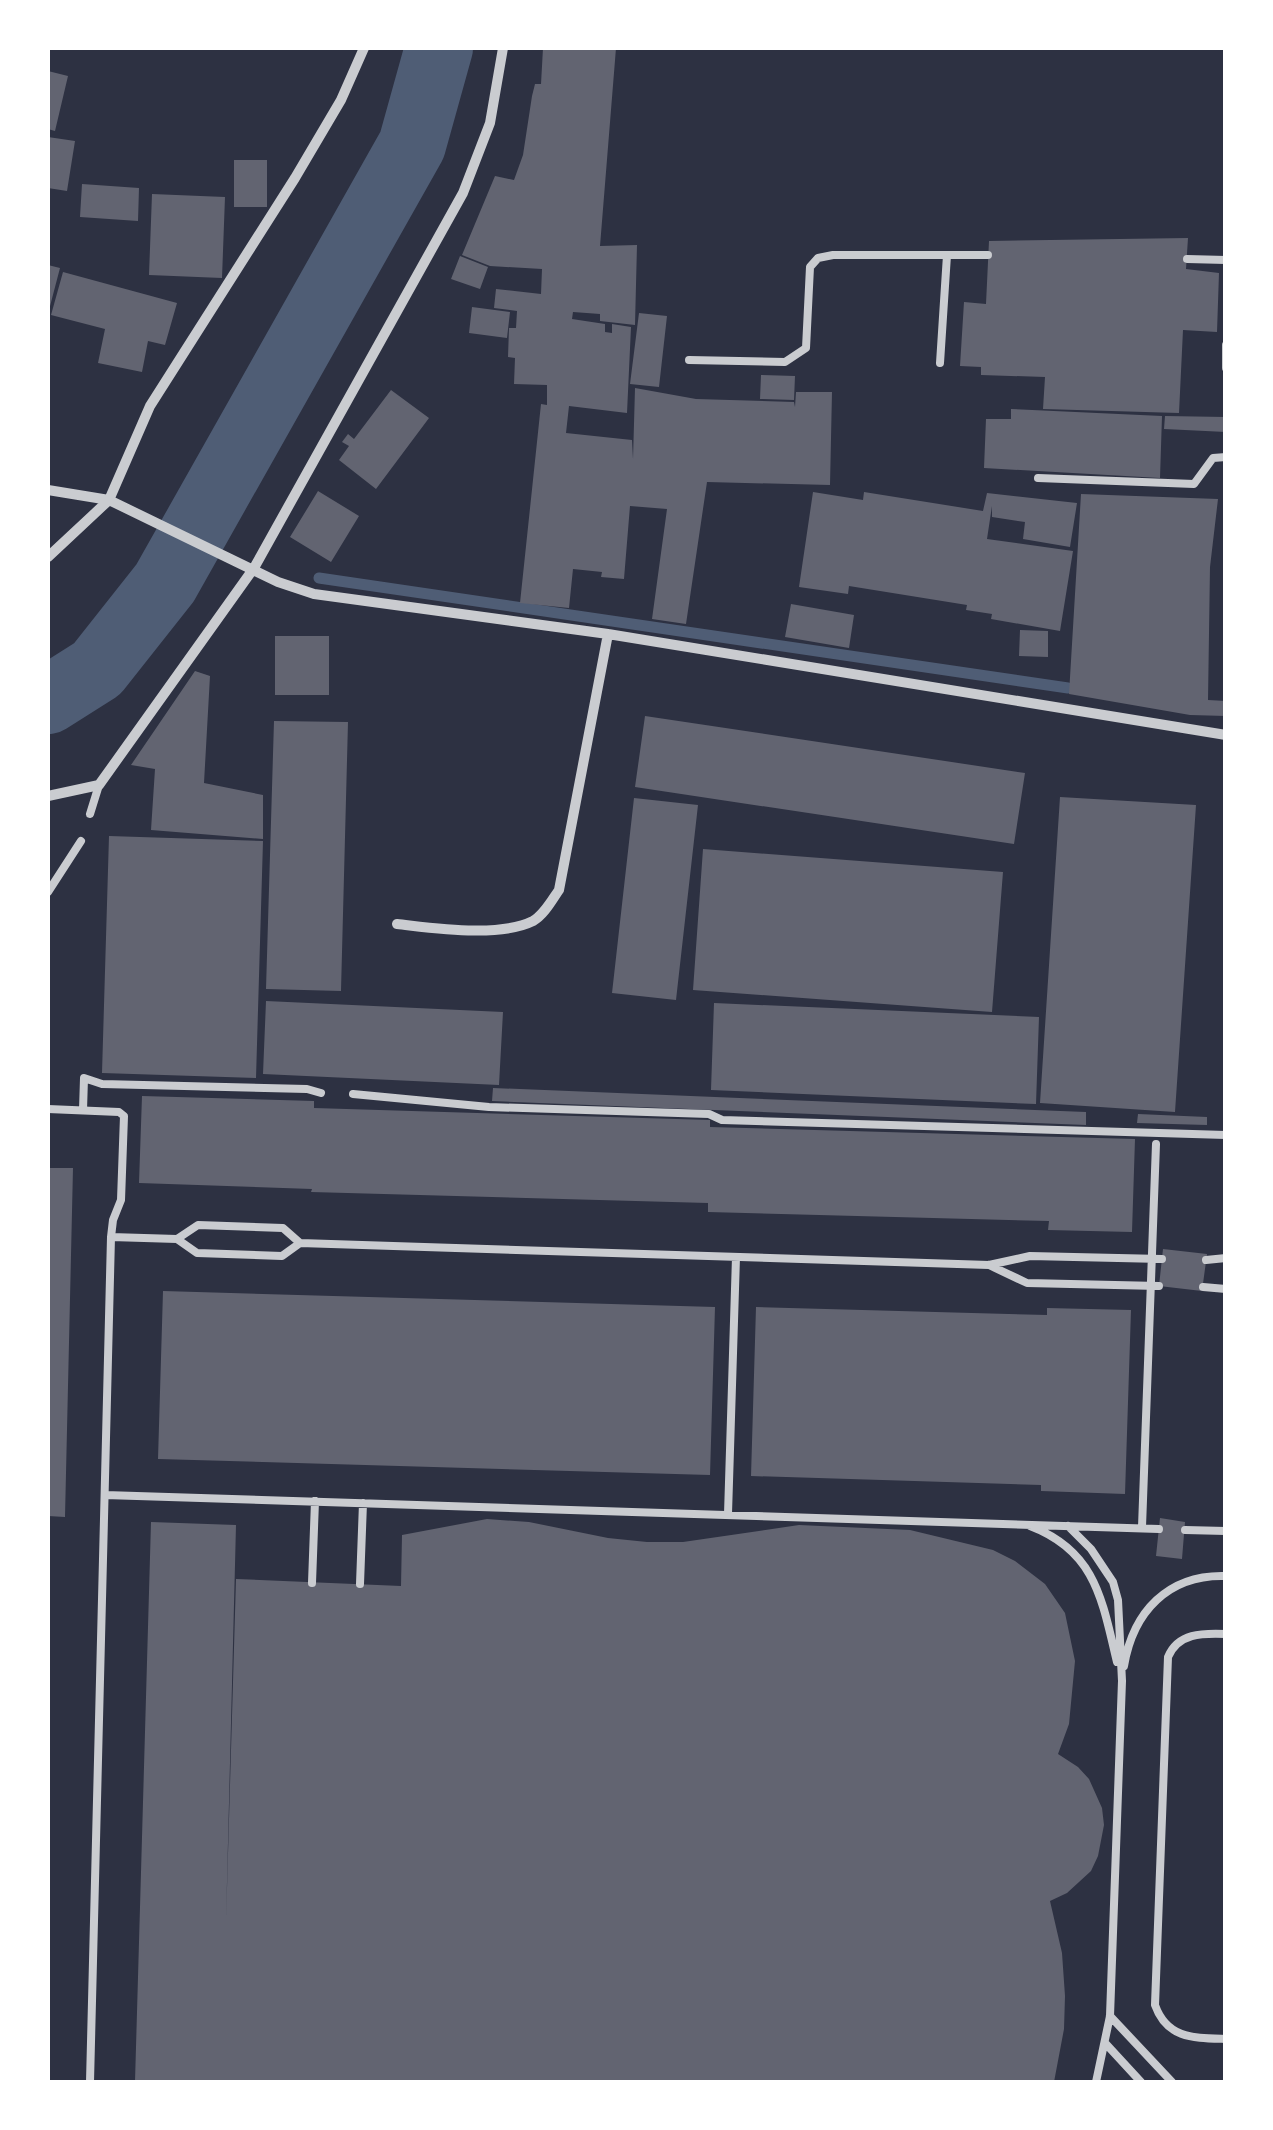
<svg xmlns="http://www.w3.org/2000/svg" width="1273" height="2130" font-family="'Roboto Condensed',sans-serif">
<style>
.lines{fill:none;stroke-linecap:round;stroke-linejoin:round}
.stream{stroke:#4f5d75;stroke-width:11}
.river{stroke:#4f5d75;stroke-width:68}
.building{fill:#626471}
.service{stroke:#caccd0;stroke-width:8}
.minor{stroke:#caccd0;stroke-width:10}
</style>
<rect width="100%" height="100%" fill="#2d3142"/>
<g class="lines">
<path class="stream" d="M319 578 1068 688"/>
<path class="river" d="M48 700 97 669 165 583 412 145 439 48"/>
</g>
<path class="building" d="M543 48H616L600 246 637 245 635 325 600 321V314L573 312 572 319 605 324V332L612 333V324L631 327 627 413 569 406 566 433 632 440 633 459 635 388 696 399 794 402 795 407 796 392H832L830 485 707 482 686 624 652 619 667 509 630 506 624 579 601 577 602 572 573 569 569 608 520 603 541 404 547 405V385L514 384 515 358 508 357 509 328H516L517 311 494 308 496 289 541 294 542 269 490 266 462 255 495 176 514 180 523 155 532 96 535 84H541Z
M48 71 68 76 55 131 48 129Z
M48 137 75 141 67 191 48 188Z
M234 160H267V207H234Z
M82 184 139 188 138 221 80 217Z
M152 194 225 197 222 278 149 275Z
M1188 238 1186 269 1219 273 1217 332 1183 330 1179 413 1043 409 1045 377 981 375V367L960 366 964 302 986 304 989 241Z
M460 256 488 267 480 289 451 279Z
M48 265 60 268 49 310H48Z
M63 272 177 303 165 345 148 341 142 372 98 363 105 329 51 315Z
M472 307 510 312 507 338 469 333Z
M639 313 667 316 659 387 630 384Z
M761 375 795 376 794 400 760 399Z
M391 390 429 418 376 489 339 460 349 446 342 442 348 434 354 439Z
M1011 409 1162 416 1160 478 984 468 986 419H1011Z
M1165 416 1226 417V432L1164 429Z
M318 491 359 516 331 562 290 537Z
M813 492 863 500 864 492 983 511 987 493 1077 503 1070 547 1023 539 1025 522 992 517V506L987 539 1073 551 1060 631 991 619 992 614 966 610 967 605 849 586 848 594 799 587Z
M1081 494 1218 499 1210 567 1208 700 1226 701V716L1190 715 1069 694Z
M791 604 854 615 849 648 785 637Z
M1020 630 1048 631V657L1019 656Z
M275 636H329V695H275Z
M195 671 210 676 204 783 263 795V839L151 830 155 769 131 765Z
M645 716 1025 773 1014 844 635 787Z
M274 721 348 722 341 991 266 989Z
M1060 797 1196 805 1175 1112 1040 1103Z
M634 798 698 805 676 1000 612 993Z
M109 836 263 841 256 1078 102 1073Z
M703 849 1003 872 992 1012 693 990Z
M266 1001 503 1012 499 1085 263 1074Z
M714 1003 1039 1017 1036 1104 711 1090Z
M493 1088 1086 1112V1125L492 1101Z
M142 1096 314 1101V1108L710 1120V1127L1135 1139 1132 1232 1048 1230 1049 1221 708 1212V1203L311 1192 312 1189 139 1183Z
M1138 1114 1207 1117V1125L1137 1123Z
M49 1168H73L65 1517 48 1516Z
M1163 1249 1207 1254 1202 1291 1159 1286Z
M163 1291 715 1307 710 1475 158 1459Z
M756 1307 1047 1315V1308L1131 1310 1125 1494 1041 1491V1485L751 1476Z
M1160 1518 1185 1522 1182 1559 1156 1556Z
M487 1519 529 1522 608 1538 647 1542H683L799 1525 910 1530 993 1550 1015 1561 1045 1584 1065 1613 1075 1661 1069 1724 1058 1754 1078 1767 1089 1779 1102 1808 1104 1825 1098 1856 1091 1871 1067 1893 1050 1901 1062 1953 1065 1996 1064 2029 1054 2082H135L151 1522 236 1525 226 1922 236 1579 401 1586 402 1535Z"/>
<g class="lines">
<path class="service" d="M1187 259 1226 260
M1226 345V368
M689 360 785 362 806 348 810 267 818 258 833 255H988
M940 363 947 255
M1038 478 1194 484 1213 458 1226 457
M90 814 99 785
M48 892 81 841
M353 1094 489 1107 709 1114 722 1120 1226 1135
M48 1109 119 1112 124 1116 121 1200 113 1220 111 1237 90 2082
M83 1110 84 1078 102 1084 307 1089 321 1093
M111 1237 177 1239 198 1225 283 1228 300 1243
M177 1239 197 1253 282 1256 300 1243 989 1265 1030 1256 1162 1259
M1206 1260 1226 1258
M989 1265 1027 1283 1159 1286
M1203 1287 1226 1289
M105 1495 1159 1529
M728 1514 736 1257
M1030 1526C1096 1551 1102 1600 1117 1662
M1068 1526 1091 1549 1113 1582 1118 1600 1122 1681 1110 2016 1096 2082
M1142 1527 1156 1144
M1185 1530 1226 1531
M312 1583 315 1501
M360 1584 363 1503
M1226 1634C1202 1633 1178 1633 1168 1657L1155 2005C1167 2039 1194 2038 1226 2039
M1124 1666C1133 1612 1168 1574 1226 1576
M1110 2016 1172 2082
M1106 2044 1141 2082"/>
<path class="minor" d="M48 490 109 500 278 582 314 594 608 634 1226 735
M48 557 109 500 150 406 295 178 341 100 364 48
M48 796 99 785 254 568 463 193 490 123 503 48
M397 924C434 928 499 938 533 921 544 915 552 900 559 890L608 634"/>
</g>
<rect width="1273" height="2130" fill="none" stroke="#ffffff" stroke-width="100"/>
</svg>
